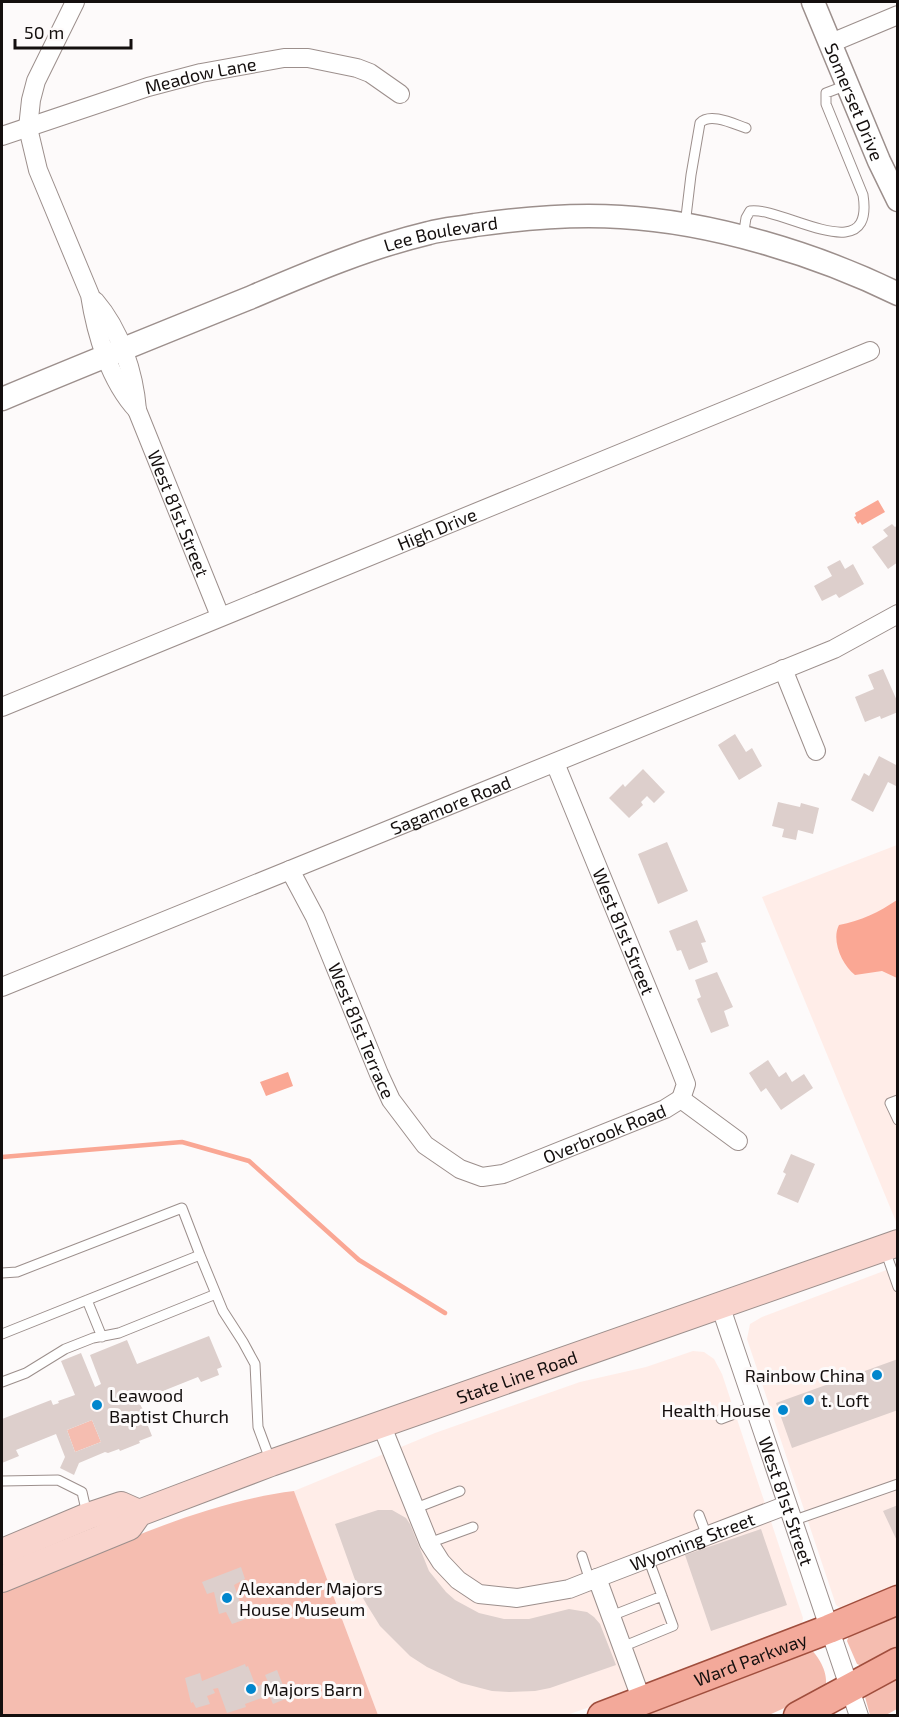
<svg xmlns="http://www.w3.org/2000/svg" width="899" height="1717" font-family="'Exo 2',sans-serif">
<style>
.built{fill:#ffede8}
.green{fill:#f5bdb0}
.water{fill:#faa794}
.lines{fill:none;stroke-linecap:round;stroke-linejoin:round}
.stream{stroke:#faa794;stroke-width:4.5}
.building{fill:#ddcfcc;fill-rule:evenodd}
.service-casing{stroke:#9c8f8c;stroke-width:11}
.minor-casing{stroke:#9c8f8c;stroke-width:20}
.tertiary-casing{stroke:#9c8f8c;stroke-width:25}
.secondary-casing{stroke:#9c8f8c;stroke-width:28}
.primary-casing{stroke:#a04e3d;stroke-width:31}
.service{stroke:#fff;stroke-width:9}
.minor{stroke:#fff;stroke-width:18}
.tertiary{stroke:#fff;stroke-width:22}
.secondary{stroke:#f9d4cd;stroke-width:26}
.primary{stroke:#f3a99a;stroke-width:28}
.poi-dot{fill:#0086cd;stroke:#fdfafa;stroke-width:2}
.labels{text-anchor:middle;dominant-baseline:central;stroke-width:6;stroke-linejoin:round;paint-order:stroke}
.street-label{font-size:18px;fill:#140f0e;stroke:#fdfafa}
.poi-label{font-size:18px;fill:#140f0e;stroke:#fdfafa;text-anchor:start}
</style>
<rect width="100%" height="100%" fill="#fdfafa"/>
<path class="built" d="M897 845V1224L762 897Z
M897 1266V1588L842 1610 836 1605 747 1339 750 1324 762 1317Z
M693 1351 704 1352 714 1359 722 1374 803 1618 801 1627 792 1636 567 1715H378L294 1491 435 1433 580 1382 646 1367Z"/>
<path class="green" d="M92 1420 101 1442 75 1452 67 1430Z
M294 1491 378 1715H2V1593C94 1555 195 1503 294 1491Z
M897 1610V1651L864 1667 857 1664 847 1641 850 1632Z
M808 1647C819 1655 831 1677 824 1690L769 1715 624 1716Z
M897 1673V1709L886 1715H870L865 1697 869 1689Z"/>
<path class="water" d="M878 500 885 512 862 525 860 522 858 524 854 517 856 516 855 513Z
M897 900V978L882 971 855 975C842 965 831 940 839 925 861 921 879 912 897 900Z
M288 1072 293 1086 266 1096 260 1082Z"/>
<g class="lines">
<path class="stream" d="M2 1157 182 1142 249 1161 359 1260 445 1313"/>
</g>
<path class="building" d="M892 524 895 527 898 525V562L888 569 872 547 888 536 883 530Z
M840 560 845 569 853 564 864 584 839 598 836 594 822 601 814 586 832 576 827 567Z
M883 669 898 703V712L881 719 880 716 865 722 855 697 874 689 868 675Z
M735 734 746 752 752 748 762 766 739 780 718 745Z
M879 756 898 766V787L888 782 873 812 851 800 864 773 869 776Z
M643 769 665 792 654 803 647 796 641 802 643 805 629 818 609 798 623 784 625 787Z
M778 802 800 807 801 803 819 808 813 834 798 830 796 840 782 837 784 829 772 826Z
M667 842 688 891 658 904 638 854Z
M697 920 706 942 701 943 708 962 689 970 681 950 677 951 669 931Z
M717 972 733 1007 724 1011 729 1026 711 1033 697 999 701 997 695 980Z
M768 1060 779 1077 786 1072 792 1082 804 1074 813 1088 781 1110 766 1088 761 1092 749 1073Z
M791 1154 815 1164 798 1203 777 1194 786 1174 783 1172Z
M209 1336 222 1367 217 1369 219 1375 201 1382 198 1377 138 1401 145 1413 144 1416 152 1436 139 1441 140 1443 120 1451 119 1449 108 1453 105 1452 79 1463 74 1475 60 1468 65 1457 56 1434 16 1450 19 1456 2 1463V1419L51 1400 53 1405 59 1403 58 1401 75 1395 61 1361 81 1353 95 1387 101 1384 90 1355 127 1340 137 1364ZM92 1420 101 1442 75 1452 67 1430Z
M898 1359V1410L792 1448 776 1403Z
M898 1505V1543L883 1511Z
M378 1510H392L406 1518 410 1524 429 1571 446 1592 455 1600 479 1613 504 1619H529L569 1609 587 1612 594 1617 600 1624 616 1665 550 1688 535 1691 509 1692 492 1691 461 1683 427 1667 410 1656 380 1626 367 1605 359 1591 335 1524Z
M761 1529 787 1605 711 1631 685 1555Z
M241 1567 245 1579 234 1585 246 1619 232 1624 226 1612 219 1614 214 1592 207 1594 202 1582Z
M245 1664 246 1667 248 1666 256 1687 268 1682 265 1675 277 1670 288 1698 273 1704 269 1695 245 1704 246 1707 227 1713 218 1688 213 1689 215 1693 207 1696 210 1704 196 1708 193 1702 191 1703 185 1678 200 1673 202 1681Z"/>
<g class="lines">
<defs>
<path id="service" d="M685 225 691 175 700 123C710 112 734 124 746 128
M743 237 746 218 750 211C782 206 875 271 863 195L826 104V93L847 85
M898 1100 890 1103 898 1120
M885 1250 898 1287
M200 1255 223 1311 243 1342 255 1364 258 1427 271 1462
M2 1273 17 1272 182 1208 200 1255 2 1334
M87 1300 102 1337
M2 1382 26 1373 65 1349 93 1338 119 1333 216 1294
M721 1419 755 1406
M2 1481 58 1480 82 1492 87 1514
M416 1508 460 1491
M699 1515 707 1536
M792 1521 898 1484
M429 1543 473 1527
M582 1556 590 1581
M611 1616 662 1596
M622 1647 673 1626 648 1558"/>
<g id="minor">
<path d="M75 2 36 81 31 100 28 128 38 170 90 295C96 334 110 381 137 410"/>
<path d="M831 43 898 15"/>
<path id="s1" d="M2 136 148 87 201 73 284 58H308L357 68 370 73 400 94"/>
<path id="s2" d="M95 301C120 330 134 372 137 410L220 616"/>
<path d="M783 669 816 751"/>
<path id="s3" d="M2 707 870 351"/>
<path id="s4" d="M555 763 679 1066 686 1084 681 1099"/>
<path id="s5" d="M290 870 315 917 379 1074 391 1100 425 1145 460 1169 482 1177 503 1174 665 1109 681 1099"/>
<path id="s6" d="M2 987 834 649 898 614"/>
<path d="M681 1099 738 1141"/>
<path id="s7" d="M720 1305 859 1716"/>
<path d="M381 1424 429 1543 441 1562 458 1580 479 1594 517 1598 569 1589 597 1578 642 1701"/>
<path id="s8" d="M597 1578 787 1505"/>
</g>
<g id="tertiary">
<path id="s9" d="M813 2 879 161 898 200"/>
<path id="s10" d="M2 399C83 365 165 332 247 299 306 274 366 248 429 233 444 229 460 228 475 225 524 218 572 214 621 217 711 222 817 254 898 294"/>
</g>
<g id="secondary">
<path d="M2 1552 88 1516 121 1505 139 1513"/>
<path id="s11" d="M2 1579 129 1527 139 1513 271 1463 898 1243"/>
</g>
<g id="primary">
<path id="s12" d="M602 1716 829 1629 898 1600"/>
<path d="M798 1716 898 1662"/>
</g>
</defs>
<use href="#service" class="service-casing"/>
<use href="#minor" class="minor-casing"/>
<use href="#tertiary" class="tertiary-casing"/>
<use href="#secondary" class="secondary-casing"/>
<use href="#primary" class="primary-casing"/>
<use href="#service" class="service"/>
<use href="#minor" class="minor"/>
<use href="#tertiary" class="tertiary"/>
<use href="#secondary" class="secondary"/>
<use href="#primary" class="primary"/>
</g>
<g class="poi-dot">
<circle cx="877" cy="1375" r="6"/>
<circle cx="809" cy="1400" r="6"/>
<circle cx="97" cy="1405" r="6"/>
<circle cx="783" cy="1410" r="6"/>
<circle cx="227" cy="1598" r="6"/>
<circle cx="251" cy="1689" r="6"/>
</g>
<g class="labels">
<g class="street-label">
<text stroke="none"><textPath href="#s1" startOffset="208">Meadow Lane</textPath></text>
<text stroke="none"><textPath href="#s9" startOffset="108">Somerset Drive</textPath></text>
<text stroke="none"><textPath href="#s10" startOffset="470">Lee Boulevard</textPath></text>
<text stroke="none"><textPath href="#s2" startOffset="230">West 81st Street</textPath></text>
<text stroke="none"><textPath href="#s3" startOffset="470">High Drive</textPath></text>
<text stroke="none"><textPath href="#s6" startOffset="484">Sagamore Road</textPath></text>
<text stroke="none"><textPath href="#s4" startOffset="182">West 81st Street</textPath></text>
<text stroke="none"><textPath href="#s5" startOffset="176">West 81st Terrace</textPath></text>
<text stroke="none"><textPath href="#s5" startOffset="504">Overbrook Road</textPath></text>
<text stroke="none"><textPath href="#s11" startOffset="556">State Line Road</textPath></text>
<text stroke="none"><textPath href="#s7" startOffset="207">West 81st Street</textPath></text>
<text stroke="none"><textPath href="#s8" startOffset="102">Wyoming Street</textPath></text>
<text stroke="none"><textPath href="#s12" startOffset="159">Ward Parkway</textPath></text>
</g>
<g class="poi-label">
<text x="865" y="1375" text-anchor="end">Rainbow China</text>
<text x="109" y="1395">Leawood<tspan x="109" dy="21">Baptist Church</tspan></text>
<text x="821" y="1400">t. Loft</text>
<text x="771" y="1410" text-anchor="end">Health House</text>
<text x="239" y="1588">Alexander Majors<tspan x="239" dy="21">House Museum</tspan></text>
<text x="263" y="1689">Majors Barn</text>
</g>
</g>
<rect width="899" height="1717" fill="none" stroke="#140f0e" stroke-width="6"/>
<path d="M15 39v9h116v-9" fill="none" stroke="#140f0e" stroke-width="3"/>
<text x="24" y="39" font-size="18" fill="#140f0e" stroke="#fdfafa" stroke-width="4.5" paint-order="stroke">50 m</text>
</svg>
